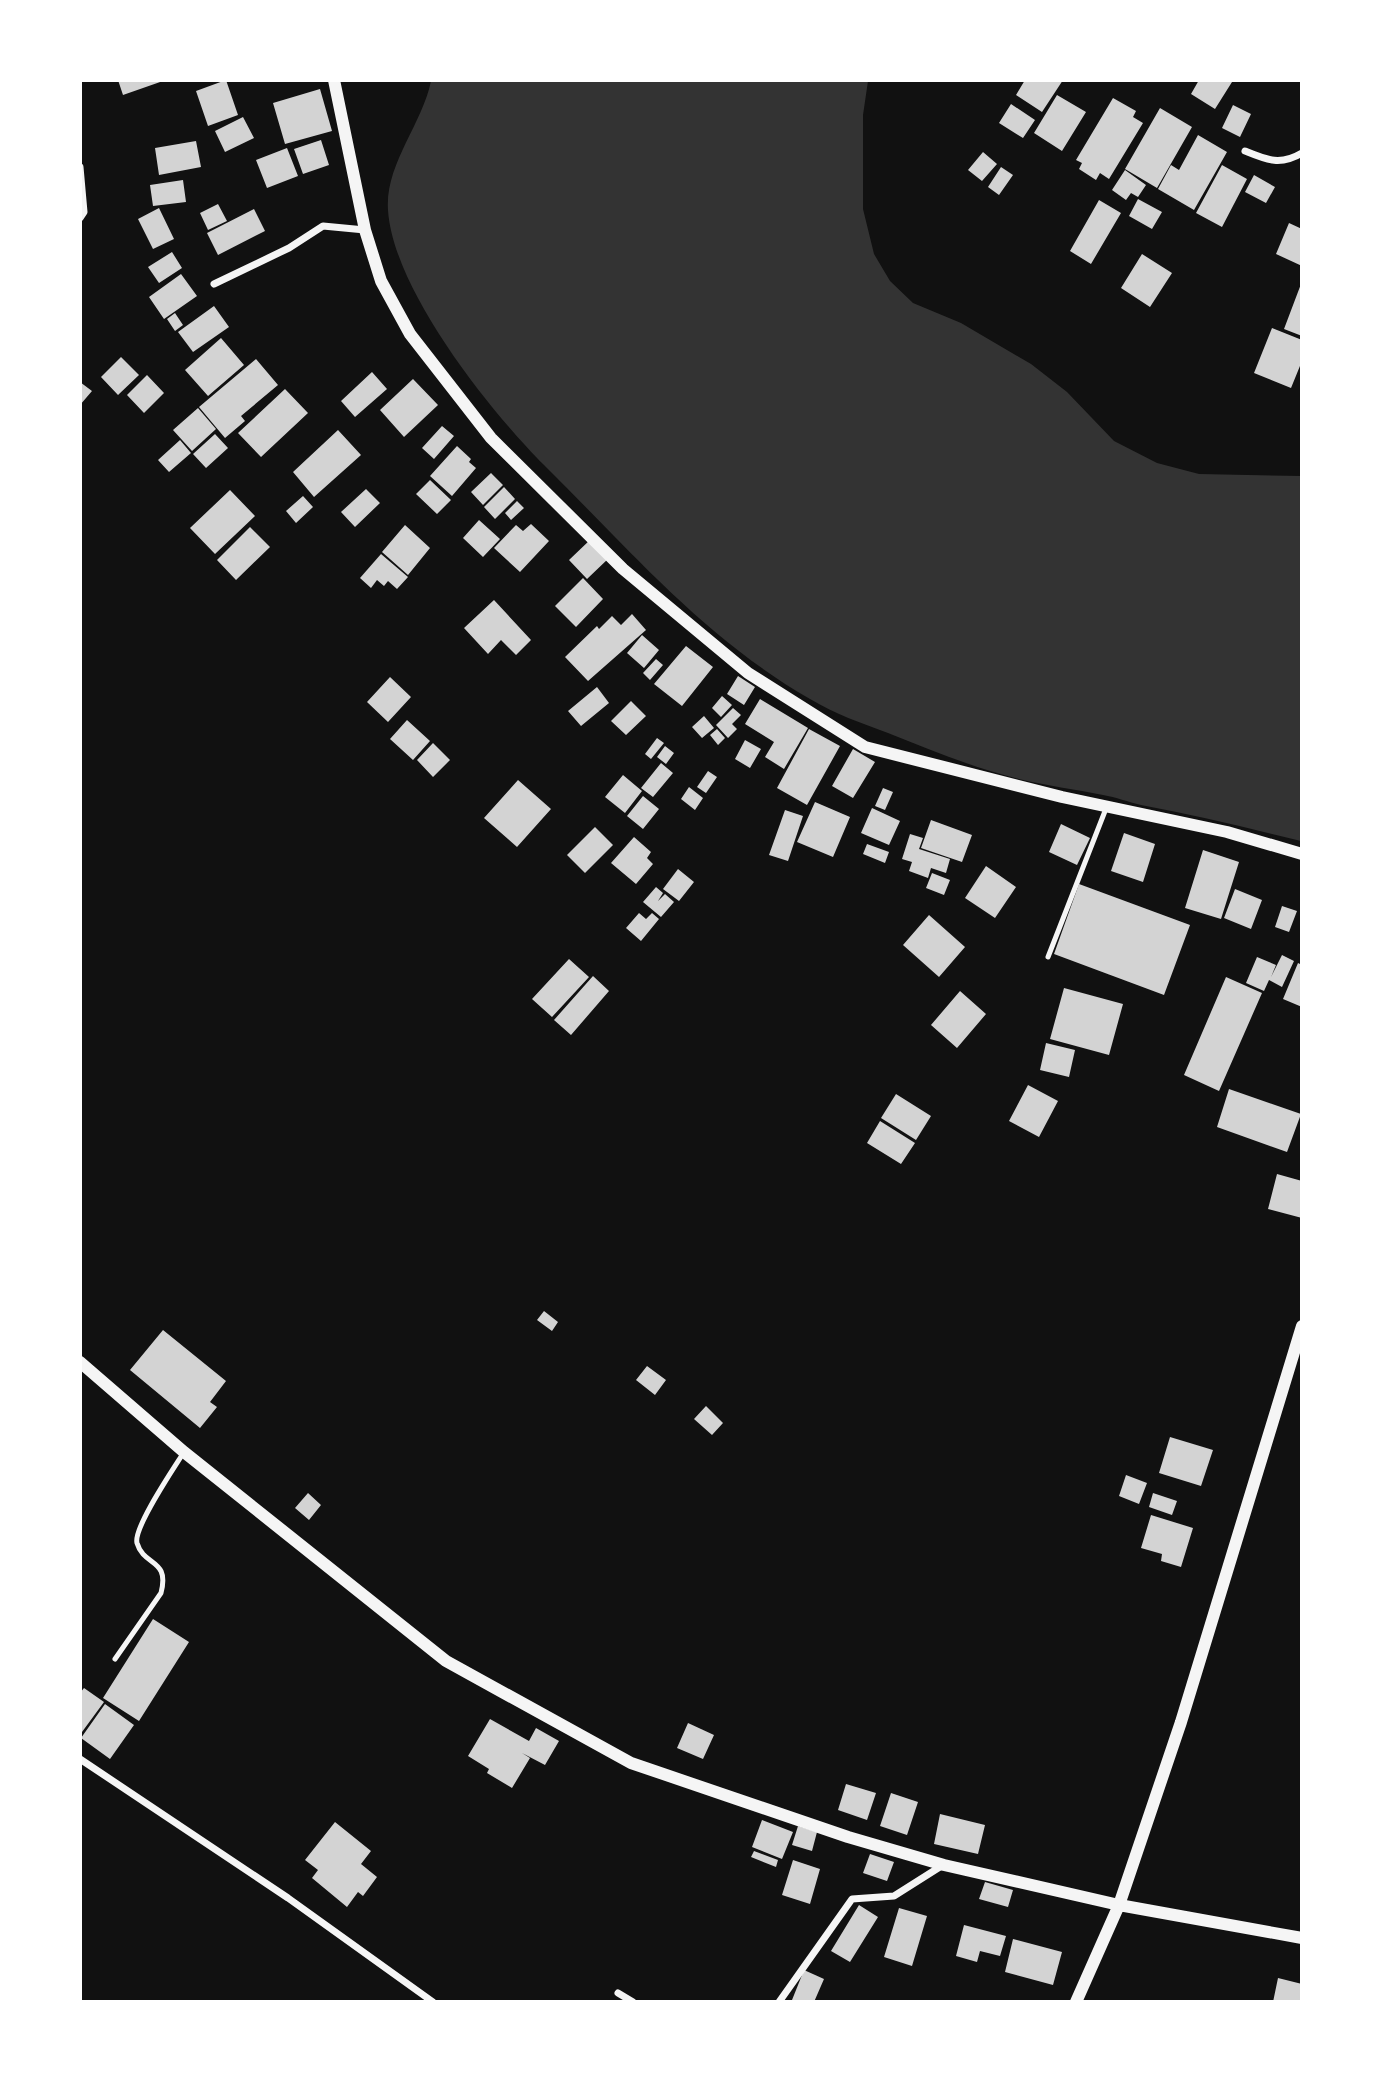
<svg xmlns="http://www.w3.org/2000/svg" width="1382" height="2082" font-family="'Libre Baskerville',serif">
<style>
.water{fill:#333}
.building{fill:#d3d3d3}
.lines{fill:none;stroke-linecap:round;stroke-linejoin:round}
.service{stroke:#f5f5f5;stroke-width:5}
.minor{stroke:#f5f5f5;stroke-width:7}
.tertiary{stroke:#f5f5f5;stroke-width:12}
</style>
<rect width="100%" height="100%" fill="#111"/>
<path class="water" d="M431 81H868L863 115V209L874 254 890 281 913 303 961 323 1031 364 1067 392 1114 441 1157 463 1199 474 1301 476V841C1248 828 1195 815 1141 805 1128 802 1116 797 1103 795 1075 789 1047 786 1019 779 974 768 931 750 888 733 861 723 835 714 810 699 704 638 629 549 544 465 489 410 393 289 388 210 385 164 422 125 431 81Z"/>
<path class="building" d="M118 80H163V81L123 95Z
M226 80 238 115 208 126 196 91Z
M1025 80H1063L1042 112 1016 95Z
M1199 80 1232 82 1215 109 1191 94Z
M320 89 332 131 285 144 273 103Z
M1057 95 1086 112 1062 151 1034 133Z
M1113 98 1136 111 1133 117 1143 123 1109 179 1100 173 1096 180 1079 169 1082 163 1076 160Z
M1011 104 1035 120 1023 138 999 123Z
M1233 105 1251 114 1240 137 1222 128Z
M1160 108 1192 127 1157 188 1125 169Z
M243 117 254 138 225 152 215 131Z
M1198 135 1227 152 1194 210 1158 189 1171 165 1179 170Z
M321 140 329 165 303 174 294 149Z
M196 141 201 167 159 175 155 148Z
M287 148 298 176 267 188 256 160Z
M983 152 997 164 982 181 968 170Z
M1222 165 1247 179 1222 227 1196 213Z
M1001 167 1013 175 999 195 988 187Z
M1125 170 1146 185 1138 197 1131 193 1126 200 1112 190Z
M1254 175 1275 187 1266 203 1245 192Z
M183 180 186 202 153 206 150 185Z
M1138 199 1162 212 1152 229 1129 216Z
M1099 200 1121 213 1091 264 1070 251Z
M218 204 227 221 208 230 200 213Z
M159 208 174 239 153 249 138 219Z
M254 209 265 231 218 255 207 233Z
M1289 223 1302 229V266L1276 254Z
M172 252 182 268 159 283 148 267Z
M1142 254 1172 273 1150 307 1121 288Z
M181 274 197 296 164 319 149 297Z
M1301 284H1302V336L1284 329Z
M214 306 229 327 193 352 178 332Z
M175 313 183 325 175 331 167 319Z
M1272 328 1302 340V361L1291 388 1254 373Z
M221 338 244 365 208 396 185 370Z
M121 357 139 375 118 395 101 377Z
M256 359 278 385 241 416 245 421 225 438 199 407Z
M372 372 387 389 355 417 341 401Z
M147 375 164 393 144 413 127 395Z
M413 379 438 405 404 437 380 410Z
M80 382 92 391 80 405Z
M285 389 308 413 261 457 238 433Z
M198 408 216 429 192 451 173 430Z
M442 426 454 436 434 459 422 448Z
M338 430 361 455 314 497 293 472Z
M215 434 228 448 206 468 193 454Z
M180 440 191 453 169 472 158 460Z
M457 446 471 459 469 462 476 468 452 496 430 476Z
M491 473 503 485 483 505 471 492Z
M430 480 451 500 437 514 416 494Z
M504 487 515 499 495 519 484 507Z
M366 489 380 503 355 527 341 512Z
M230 490 255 516 215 554 190 528Z
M303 496 313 507 296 523 286 511Z
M517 501 524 508 511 520 505 513Z
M479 520 500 539 483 557 463 538Z
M531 524 549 541 520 572 494 548 516 525 523 531Z
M405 525 430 548 408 575 382 552Z
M250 527 270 547 236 580 217 560Z
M591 539 609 558 587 579 569 560Z
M381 554 408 577 397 589 388 581 384 586 377 580 371 588 360 578Z
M583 578 603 599 576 627 555 606Z
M494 600 531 640 516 655 501 640 488 654 464 628Z
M632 614 646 630 588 681 565 657 597 626 599 629 612 616 621 625Z
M642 635 659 650 644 668 627 653Z
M686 646 713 667 682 706 654 684Z
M656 659 663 665 650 680 643 673Z
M738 676 755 687 744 705 727 694Z
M390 677 411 697 388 722 367 702Z
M597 687 609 703 581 726 568 711Z
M722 696 732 705 721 717 712 708Z
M760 699 808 728 784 769 765 757 774 742 745 724Z
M631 701 646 716 626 735 611 721Z
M733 708 741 715 732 724 737 729 728 738 716 725Z
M704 716 714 728 702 738 692 727Z
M407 720 430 741 413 760 390 739Z
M717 729 725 738 718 745 710 735Z
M809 729 840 746 807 805 777 788Z
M657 738 664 743 651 759 645 754Z
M745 740 761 749 750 768 735 759Z
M433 743 450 760 433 777 417 760Z
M665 746 674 753 666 764 657 757Z
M853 749 875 762 853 798 832 786Z
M661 763 673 773 653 797 641 788Z
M708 771 717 777 706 793 697 787Z
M623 775 642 791 625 813 605 797Z
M518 780 551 809 517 847 484 818Z
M689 787 703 798 695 810 681 799Z
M883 788 893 792 885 810 875 806Z
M643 796 659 809 643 829 627 816Z
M815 802 850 817 833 857 797 842Z
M872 808 900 821 889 845 861 833Z
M785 810 803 816 788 861 769 855Z
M931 820 972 835 962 862 921 848Z
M1061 824 1090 838 1077 865 1049 852Z
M595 827 613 845 585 873 567 855Z
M1124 833 1155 844 1143 882 1111 871Z
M910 834 923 838 919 849 950 859 946 873 931 868 928 878 909 871 912 862 902 859Z
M634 837 651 852 647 858 653 864 636 884 611 863Z
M867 844 889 852 885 863 863 854Z
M1203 850 1239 862 1221 919 1185 908Z
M986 866 1016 887 995 918 965 898Z
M678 869 694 882 679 901 663 889Z
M932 873 950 880 944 895 926 888Z
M1079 884 1190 925 1164 995 1054 954Z
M656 887 663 893 658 901 665 894 674 902 661 917 643 902Z
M1235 889 1262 900 1251 929 1224 918Z
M1282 906 1297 911 1289 932 1275 927Z
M639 913 646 919 652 913 659 919 641 941 626 928Z
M929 915 965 947 939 977 903 945Z
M1282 955 1294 961 1282 987 1269 980 1264 991 1246 983 1257 957 1276 965 1271 977Z
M569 959 589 977 552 1017 532 999Z
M1298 963 1302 965V1007L1283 999Z
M593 976 609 991 571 1035 554 1020Z
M1226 977 1262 993 1219 1091 1184 1075Z
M1064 988 1123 1004 1109 1055 1050 1039Z
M960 991 986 1014 957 1048 931 1025Z
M1046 1043 1075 1050 1069 1077 1040 1070Z
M1028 1085 1058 1101 1039 1137 1009 1121Z
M1229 1089 1301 1114 1287 1152 1217 1127Z
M896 1094 931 1116 916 1140 881 1118Z
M880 1121 915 1143 901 1164 867 1143Z
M1277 1174 1302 1181V1218L1268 1209Z
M544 1311 558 1322 552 1331 537 1320Z
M163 1330 226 1381 210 1402 217 1407 200 1428 130 1370Z
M647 1366 666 1380 655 1395 636 1380Z
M706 1406 723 1423 712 1435 694 1419Z
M1170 1437 1213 1450 1201 1486 1159 1473Z
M1126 1475 1147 1483 1139 1504 1119 1496Z
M308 1493 321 1505 309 1520 295 1508Z
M1153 1493 1177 1501 1172 1515 1149 1507Z
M1151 1515 1193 1528 1181 1567 1161 1561 1162 1554 1141 1548Z
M153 1619 189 1642 139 1721 103 1698Z
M84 1688 104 1702 82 1732 80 1731V1693Z
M105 1704 134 1725 110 1759 81 1738Z
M490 1719 529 1741 536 1728 559 1741 545 1765 522 1753 530 1758 512 1788 487 1773 489 1769 468 1756Z
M688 1723 714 1735 703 1759 677 1748Z
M846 1784 876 1793 867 1820 838 1810Z
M891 1793 918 1802 907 1835 880 1826Z
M940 1814 985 1825 978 1854 934 1844Z
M762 1820 793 1832 782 1859 752 1847Z
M335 1822 371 1851 361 1864 377 1877 363 1896 358 1892 347 1907 312 1878 318 1870 305 1860Z
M798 1826 817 1832 812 1851 792 1845Z
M754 1851 778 1860 776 1867 751 1857Z
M870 1854 894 1862 887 1881 863 1873Z
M793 1860 820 1869 810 1904 782 1895Z
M985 1882 1013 1890 1008 1907 979 1899Z
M859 1905 878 1917 850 1962 831 1951Z
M899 1908 927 1916 912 1966 884 1957Z
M964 1925 1006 1936 1000 1956 980 1951 977 1962 956 1956Z
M1013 1939 1062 1952 1053 1985 1005 1972Z
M804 1970 824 1979 814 2002 792 2000Z
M1278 1978 1302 1984V2002H1273Z"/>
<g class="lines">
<path class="service" d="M1048 957 1107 806
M115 1659 161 1593C170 1558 144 1567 137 1543 133 1528 174 1468 184 1452"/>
<path class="minor" d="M1245 151C1267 160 1280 166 1302 153
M80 167 84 212 80 218
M214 284 289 248 323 226 365 230
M80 1759 288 1898 433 2002
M618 1993 633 2002
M779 2002 852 1899 894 1896 943 1865"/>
<path class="tertiary" d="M334 80 365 230 381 281 410 334 491 438 623 569 748 673 865 747 1062 797 1227 832 1302 854
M80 1362 184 1452 446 1661 631 1763 848 1837 944 1865 1119 1905 1302 1938
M1076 2002 1119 1905 1181 1722 1302 1326"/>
</g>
<rect width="1382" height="2082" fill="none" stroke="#ffffff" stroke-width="164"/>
</svg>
